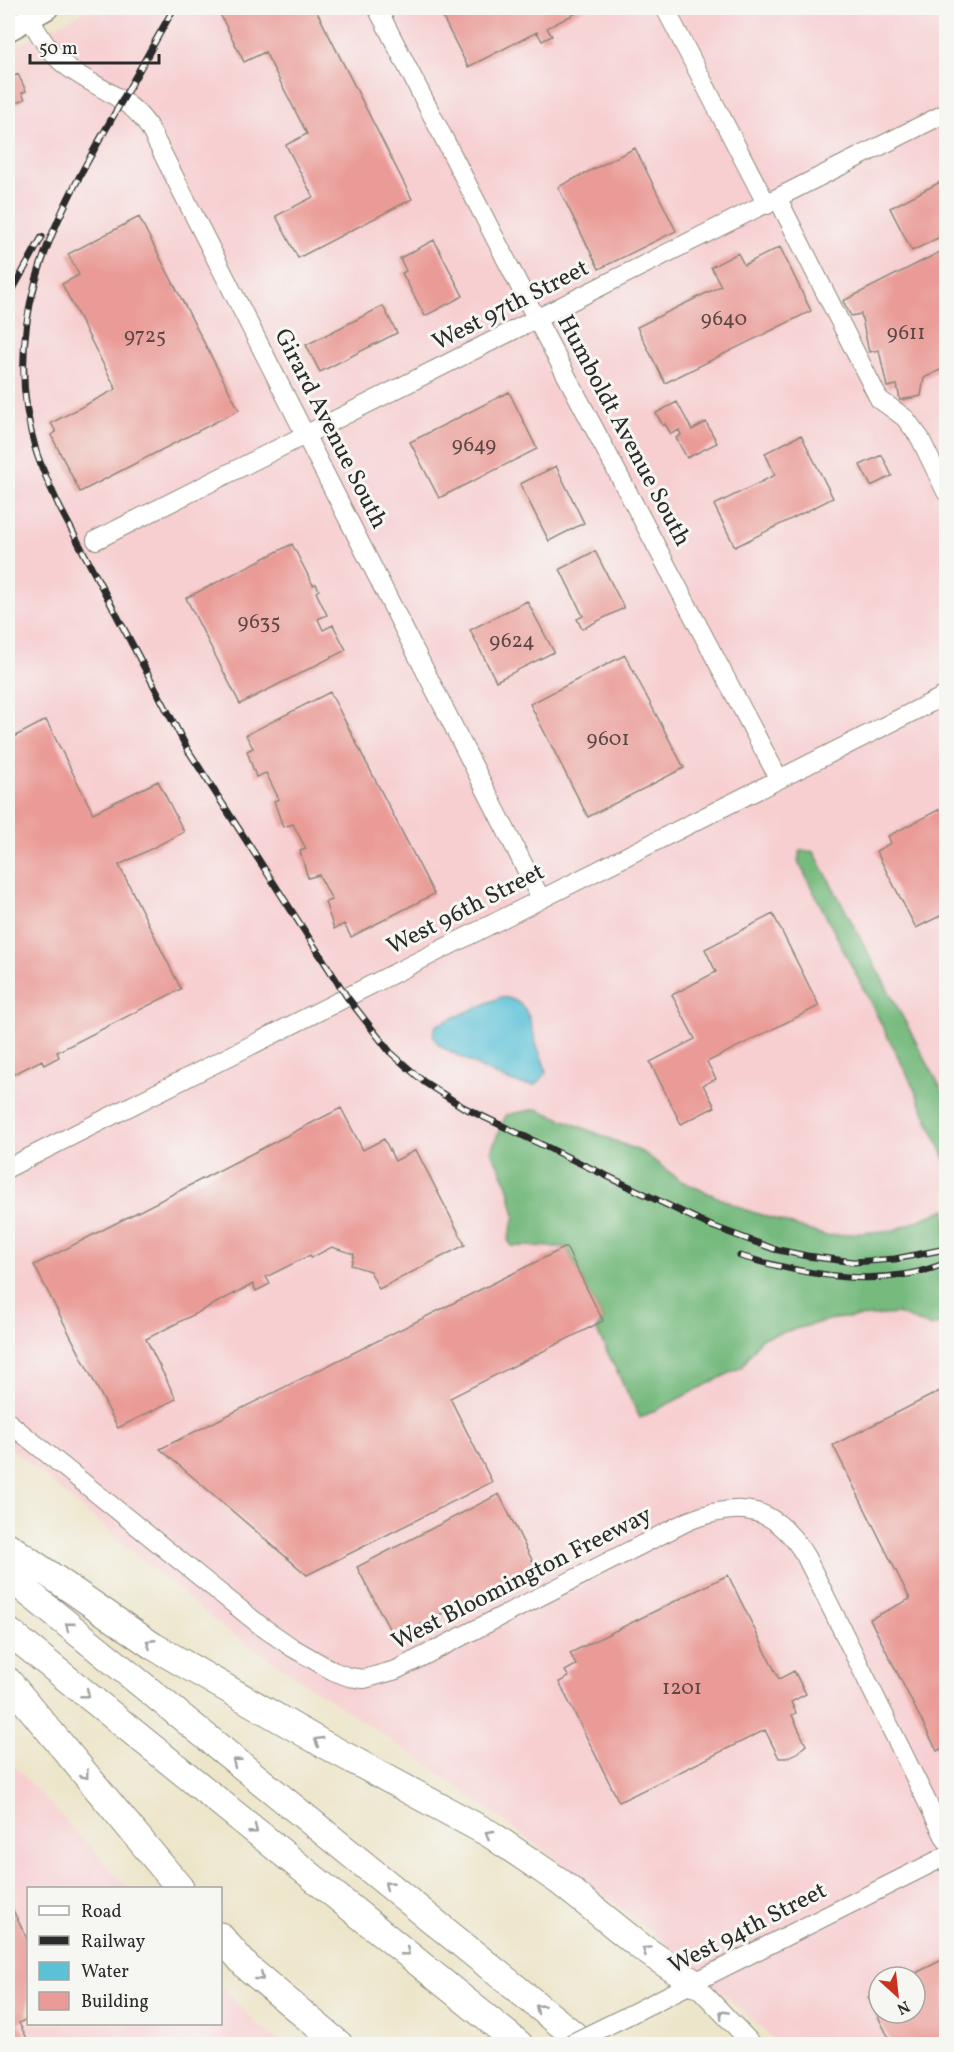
<svg xmlns="http://www.w3.org/2000/svg" width="954" height="2052" font-family="Vollkorn,serif">
<style>
.built{fill:#f7cfd1;fill-rule:evenodd}
.forest{fill:#76ba7e;stroke:#507254;stroke-width:1.5}
.water{fill:#5ac1d7;stroke:#427681;stroke-width:1.5}
.building{fill:#ea9b97}
.lines{fill:none;stroke-linecap:round;stroke-linejoin:round}
.minor-casing{stroke:#8c887a;stroke-width:20}
.major-casing{stroke:#8c887a;stroke-width:25}
.highway-casing{stroke:#8c887a;stroke-width:29}
.minor{stroke:#fff;stroke-width:18}
.major{stroke:#fff;stroke-width:22}
.highway{stroke:#fff;stroke-width:27}
.rail-casing{stroke:#2b2b2b;stroke-width:7}
.rail{stroke:#f6f6f2;stroke-width:4.5;stroke-dasharray:14;stroke-linecap:butt}
.minor-bridge-casing{stroke:#8c887a;stroke-width:20;stroke-linecap:butt}
.minor-bridge{stroke:#fff;stroke-width:18}
.oneway{stroke:#a0a0a0}
.labels{text-anchor:middle;dominant-baseline:central;stroke-width:6;stroke-linejoin:round;paint-order:stroke}
.number-label{font-size:21px;fill:#5b4746}
.street-label{font-size:24px;fill:#2b2b2b;stroke:#f6f6f2}
</style>
<rect width="100%" height="100%" fill="#f6f6f2"/>
<filter id="ink" filterUnits="userSpaceOnUse"><feTurbulence type="fractalNoise" baseFrequency=".0167" numOctaves="2"/><feDisplacementMap in="SourceGraphic" scale="12" xChannelSelector="R" yChannelSelector="G"/><feConvolveMatrix kernelMatrix="1 2 1 2 8 2 1 2 1" color-interpolation-filters="sRGB"/></filter>
<filter id="wash" filterUnits="userSpaceOnUse"><feTurbulence type="fractalNoise" baseFrequency=".008" numOctaves="4" result="noise"/><feDisplacementMap in="SourceGraphic" scale="24" xChannelSelector="R" yChannelSelector="G"/><feGaussianBlur stdDeviation="1.35" result="paint"/><feColorMatrix in="noise" values="0 0 0 0 0 0 0 0 0 0 0 0 0 0 0 0 0 1.4 0 .05"/><feComposite in="paint" operator="in"/></filter>
<g filter="url(#wash)">
<rect width="100%" height="100%" fill="#ede5c9"/>
<path class="built" d="M91 8H946V2044H777L752 2019 639 1921 428 1765 223 1628 8 1446V50ZM879 1977H915V2013H879Z
M8 1759 128 1888H28V2024H220L221 1986 257 2024 282 2044H8Z"/>
<path class="forest" d="M801 850 814 852 946 1098V1161L912 1084 798 861Z
M537 1109 644 1153 681 1181 746 1210 826 1236 895 1230 946 1209V1320L932 1327 897 1314 833 1319 761 1338 742 1367 640 1418 596 1329 603 1321 566 1247 512 1246 508 1240 515 1216 508 1185 491 1151 506 1115Z"/>
<path class="water" d="M501 997C531 1000 529 1022 537 1046 540 1055 545 1063 546 1073L536 1085C513 1089 468 1060 446 1049 436 1043 429 1036 437 1025Z"/>
<g id="blocks">
<path class="building" d="M217 8H315L412 199 298 258 276 216 313 197 286 145 307 134 265 52 244 62Z
M438 8H583L584 9 547 28 552 36 542 41 537 32 468 67Z
M18 74 26 91 22 93 25 99 12 105 15 111 8 114V79Z
M635 148 676 231 599 269 558 187Z
M946 179V234L912 251 890 208Z
M139 217 239 410 80 492 51 435 56 432 51 423 116 389 62 284 79 275 68 254Z
M434 240 463 296 425 316 402 273 406 271 400 258Z
M780 247 811 311 665 383 637 327 721 286 711 267 738 253 744 265Z
M946 249V367L924 378 921 396 900 400 897 385 887 387 879 350 869 352 861 314 851 316 843 301Z
M383 306 397 333 320 372 306 345Z
M509 392 537 449 439 498 410 442Z
M677 402 692 430 706 422 717 443 687 458 676 438 681 435 679 430 671 434 665 424 663 426 656 413Z
M801 435 833 498 735 547 714 505 775 475 765 453Z
M882 455 892 476 871 486 860 465Z
M556 466 584 523 549 541 520 484Z
M292 544 313 585 316 584 319 590 316 592 327 615 318 619 323 630 333 625 346 650 240 704 186 598Z
M595 551 624 608 582 629 577 619 583 616 560 569Z
M527 601 554 652 496 681 470 630Z
M625 655 684 768 588 817 530 704Z
M330 692 434 894 351 937 344 924 334 929 325 902 332 900 319 875 308 878 300 851 306 849 293 824 283 827 274 801 279 799 266 773 256 777 247 751 253 748 246 735Z
M46 720 93 813 158 781 184 832 119 865 181 989 57 1052 59 1057 44 1065 42 1060 8 1077V740Z
M942 808 946 816V913L916 928 876 851 891 843 888 836Z
M773 914 819 1006 707 1062 716 1079 703 1085 715 1107 681 1124 650 1062 695 1039 672 995 716 972 705 949Z
M341 1108 363 1150 384 1139 395 1161 416 1150 465 1245 379 1289 370 1271 351 1265 354 1254 332 1247 311 1258 310 1255 266 1277 270 1284 256 1291 253 1284 146 1339 176 1399 118 1428 34 1265Z
M566 1247 603 1321 450 1398 492 1482 307 1575 160 1449Z
M946 1388V1746L937 1751 870 1619 910 1599 833 1445Z
M499 1494 535 1566 394 1638 357 1567Z
M728 1575 779 1679 794 1671 806 1694 791 1702 796 1713 792 1715 806 1745 797 1753 786 1758H779L765 1730 619 1802 559 1682 569 1677 565 1671 576 1665 570 1653Z
M8 1900 28 1941V2018L19 2023 30 2044H8Z
M946 1958V2044H892L868 1997 879 1992V2013H915V1977H908Z"/>
</g>
</g>
<g filter="url(#ink)">
<use href="#blocks" fill-opacity="0" stroke="#8c887a" stroke-width="1.5"/>
<g class="lines">
<defs>
<path id="minor" d="M377 8 537 320 779 779
M665 8 767 205
M41 13 30 19C39 34 47 49 60 61 89 87 129 94 150 129L541 899
M778 199 879 399 905 418 920 438 946 492
M96 540 946 113
M8 1168 946 695
M8 1422 261 1626 293 1648 333 1671 349 1677 364 1679 396 1670 688 1521C741 1500 776 1506 806 1557L946 1840
M694 1983 752 2044
M627 2016 946 1856"/>
<path id="major" d="M8 30 47 8"/>
<path id="highway" d="M8 1546 153 1646 325 1745 490 1834 559 1881 641 1947 694 1983
M8 1576 585 2044
M8 1631 519 2044
M8 1681 180 1888
M220 1936 247 1967 339 2044"/>
</defs>
<use href="#minor" class="minor-casing"/>
<use href="#major" class="major-casing"/>
<use href="#highway" class="highway-casing"/>
<use href="#minor" class="minor"/>
<use href="#major" class="major"/>
<use href="#highway" class="highway"/>
<defs>
<path id="rail" d="M174 8C152 47 130 87 107 127 47 231 0 328 36 451 42 470 51 488 59 506L189 752
M8 298 42 237
M188 750 347 997 390 1052 424 1082 463 1107 709 1225 774 1249 807 1256 854 1262 895 1259 946 1249
M740 1256C806 1275 881 1290 946 1263"/>
</defs>
<use href="#rail" class="rail-casing"/>
<use href="#rail" class="rail"/>
<defs>
<path id="minor-bridge" d="M570 2044 627 2016"/>
</defs>
<use href="#minor-bridge" class="minor-bridge-casing"/>
<use href="#minor-bridge" class="minor-bridge"/>
</g>
<defs><path id="oneway-chevron" d="M-2-3.5L2.5 0L-2 3.5" fill="none" stroke-width="1.6" stroke-linecap="round" stroke-linejoin="round" transform="scale(1.5)"/></defs>
<g class="oneway">
<use href="#oneway-chevron" transform="translate(69 1626) rotate(-141)"/>
<use href="#oneway-chevron" transform="translate(150 1643) rotate(-147)"/>
<use href="#oneway-chevron" transform="translate(86 1694) rotate(39)"/>
<use href="#oneway-chevron" transform="translate(318 1741) rotate(-150)"/>
<use href="#oneway-chevron" transform="translate(236 1762) rotate(-141)"/>
<use href="#oneway-chevron" transform="translate(85 1775) rotate(51)"/>
<use href="#oneway-chevron" transform="translate(254 1830) rotate(39)"/>
<use href="#oneway-chevron" transform="translate(489 1834) rotate(-149)"/>
<use href="#oneway-chevron" transform="translate(388 1885) rotate(-141)"/>
<use href="#oneway-chevron" transform="translate(646 1950) rotate(-145)"/>
<use href="#oneway-chevron" transform="translate(406 1952) rotate(39)"/>
<use href="#oneway-chevron" transform="translate(260 1977) rotate(41)"/>
<use href="#oneway-chevron" transform="translate(539 2008) rotate(-141)"/>
<use href="#oneway-chevron" transform="translate(723 2014) rotate(-133)"/>
</g>
</g>
<g class="labels">
<g class="number-label">
<text x="724" y="319">9640</text>
<text x="906" y="333">9611</text>
<text x="145" y="336">9725</text>
<text x="474" y="445">9649</text>
<text x="259" y="622">9635</text>
<text x="512" y="641">9624</text>
<text x="608" y="739">9601</text>
<text x="682" y="1688">1201</text>
</g>
<g class="street-label">
<text transform="translate(511 306) rotate(-27)">West 97th Street</text>
<text transform="translate(330 429) rotate(63)">Girard Avenue South</text>
<text transform="translate(623 431) rotate(62)">Humboldt Avenue South</text>
<text transform="translate(466 910) rotate(-27)">West 96th Street</text>
<text transform="translate(522 1579) rotate(-27)">West Bloomington Freeway</text>
<text transform="translate(748 1929) rotate(-27)">West 94th Street</text>
</g>
</g>
<rect width="954" height="2052" fill="none" stroke="#f6f6f2" stroke-width="30"/>
<rect x="27" y="1887" width="195" height="138" fill="#f6f6f2" stroke="#a5a5a2" stroke-width="1.5"/>
<rect x="39" y="1906" width="30" height="9" fill="#ffffff" stroke="#a5a5a2" stroke-width="1.5"/>
<text x="81" y="1917" font-size="18" fill="#2b2b2b">Road</text>
<rect x="39" y="1936" width="30" height="9" fill="#2b2b2b" stroke="#a5a5a2" stroke-width="1.5"/>
<text x="81" y="1947" font-size="18" fill="#2b2b2b">Railway</text>
<rect x="39" y="1962" width="30" height="18" fill="#5ac1d7" stroke="#a5a5a2" stroke-width="1.5"/>
<text x="81" y="1977" font-size="18" fill="#2b2b2b">Water</text>
<rect x="39" y="1992" width="30" height="18" fill="#ea9b97" stroke="#a5a5a2" stroke-width="1.5"/>
<text x="81" y="2007" font-size="18" fill="#2b2b2b">Building</text>
<g transform="translate(897 1995) rotate(153)"><circle r="28" fill="#f6f6f2" stroke="#a5a5a2" stroke-width="1.5"/>
<path d="M0-4.5L10 22L0 15L-10 22Z" fill="#c8321e"/>
<text y="-9" font-size="16" font-weight="bold" text-anchor="middle" fill="#2b2b2b">N</text>
</g>
<path d="M30 54v9h129v-9" fill="none" stroke="#2b2b2b" stroke-width="3"/>
<text x="39" y="54" font-size="18" fill="#2b2b2b" stroke="#f6f6f2" stroke-width="4.5" paint-order="stroke">50 m</text>
</svg>
